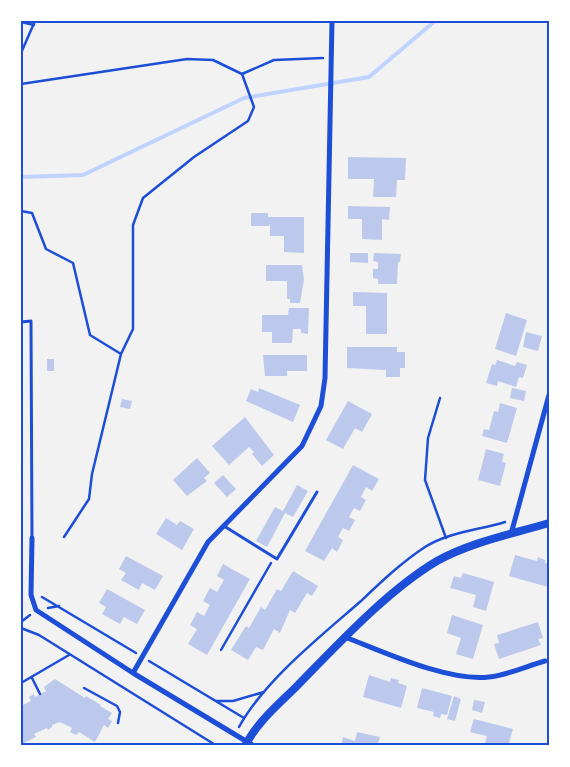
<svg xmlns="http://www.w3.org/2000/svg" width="570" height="767" font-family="'Fira Sans',sans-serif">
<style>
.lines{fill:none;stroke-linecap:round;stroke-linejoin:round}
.stream{stroke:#bfd3fe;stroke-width:4}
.building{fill:#bdc9ec}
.path{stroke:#1d4ed8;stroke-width:2.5}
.service{stroke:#1d4ed8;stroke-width:3}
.minor{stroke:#1d4ed8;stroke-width:5}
.tertiary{stroke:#1d4ed8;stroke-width:8}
.neatline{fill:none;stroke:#1d4ed8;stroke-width:2}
</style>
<rect width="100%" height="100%" fill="#f2f2f2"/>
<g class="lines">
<path class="stream" d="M21 177 83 175 244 98 369 77 435 21"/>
</g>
<path class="building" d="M348 157 406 158 405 180H397L396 197H373L374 179H348Z
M348 206 390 207 389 220 382 219V240L362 239V219H348Z
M251 213H268V217H304V253L284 252V236H270V224L269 226H251Z
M350 253H368V263L350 262Z
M374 253 401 254 400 262H398L397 284H378V279L373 278V269H378V262L373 261Z
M266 265H302L304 279 300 303H290V299H287V281H266Z
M353 292 387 293V334H366V306H353Z
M289 308H309L308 334 301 333V329H293L292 343H272V332H262V315H288Z
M506 313 527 320 516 356 495 349Z
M526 332 542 336 538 351 523 347Z
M347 347H397V352H405V368H400V377H386V370L347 368Z
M263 355H307V371H287V376H265Z
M47 359H54V371H47Z
M497 360 515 366 517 362 527 365 523 378 519 377 516 387 498 381 497 386 486 383 492 364 495 365Z
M259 388 300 405 293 422 246 401 251 389 258 392Z
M512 388 526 391 524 401 510 398Z
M122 399 132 401 130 409 120 407Z
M348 401 372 414 362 432 355 428 343 449 326 440Z
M500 403 517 408 507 443 482 436 484 429 489 430 494 411 498 412Z
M245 417 274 455 262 466 252 454 254 452 249 447 229 465 212 446Z
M486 449 504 454 502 462 506 463 500 486 478 480Z
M197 458 210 473 204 478 207 481 187 496 173 480Z
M353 465 379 479 372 491 366 487 361 497 366 500 360 511 354 508 349 517 355 520 349 531 343 528 338 537 343 540 337 552 332 548 324 561 305 551Z
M223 475 236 489 227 497 214 483Z
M297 485 308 491 293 517 285 513 267 547 256 541 275 507 283 511Z
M166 518 177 525 180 521 194 529 182 550 156 534Z
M515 555 537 561 538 557 545 560V563L549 564 548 587 509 576Z
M126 556 163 576 155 590 142 583 139 590 121 580 126 573 119 569Z
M223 564 250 579 207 655 188 644 197 629 190 625 197 612 204 616 210 605 203 601 210 588 217 592 224 580 217 576Z
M293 571 318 586 312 596 307 593 295 613 290 610 280 633 274 629 263 650 256 647 248 660 231 650 246 626 249 628 261 607 265 610 277 589 281 591Z
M463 573 494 582 486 611 473 607 476 595 450 588 454 576 461 578Z
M107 589 145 610 137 624 124 617 120 624 102 614 106 607 99 603Z
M452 615 483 625 473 659 456 654 461 638 447 633Z
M538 622 543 638 538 639 541 645 499 659 494 644 499 643 497 635Z
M369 675 390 682 391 678 399 680 398 683 407 686 401 708 363 697Z
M55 679 85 698 86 696 101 705 100 706 112 713 108 719 112 721 108 728 104 725 95 742 79 732 76 735 70 732 72 728 60 722 52 725V727L48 730 47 728 34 734 36 737 22 744 21 706 31 701 29 697 34 694 35 697 46 691 44 687Z
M422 688 452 696 447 715 441 714 440 718 433 716 434 712 417 708Z
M454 696 461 699 455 721 447 719Z
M474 700 485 702 482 713 472 710Z
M474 719 513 729 508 746H484L487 736 470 732Z
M357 732 380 737 377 746H341L343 737 355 741Z"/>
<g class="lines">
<path class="path" d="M21 22 34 25
M21 53 35 21
M242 74 274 60 323 58
M21 84 187 59 213 60 242 74 254 107 248 121 194 157 143 198 133 225V329L121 354 92 474 89 499 64 537
M21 211 32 213 46 249 73 263 90 335 121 354
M440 398 428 438 425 480 446 538
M21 597V621
M42 597 136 653
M48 608 59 606
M30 615 21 622V628L39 635 217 746
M221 650 271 563
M149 661 244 718
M32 678 40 694
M21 683 69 655
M84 688 117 706 120 712 118 723
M216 701H233L264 692
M239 727C264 681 321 636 361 601 381 582 402 562 425 547 449 532 479 530 505 522"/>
<path class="service" d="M21 322 31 321 32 538
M224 526 277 559 317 492"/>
<path class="minor" d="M511 534 549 395
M32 538 31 595 36 610 133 673 254 746
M345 637C384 652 448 682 489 677 508 675 527 666 545 661
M133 673 208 542 302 446 321 406 325 378 332 21"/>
<path class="tertiary" d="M245 746C257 722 279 704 297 686 338 644 388 590 437 561 471 542 512 534 549 523"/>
</g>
<rect width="570" height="767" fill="none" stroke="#ffffff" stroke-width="45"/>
<rect x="22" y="22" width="526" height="722" class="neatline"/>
</svg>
